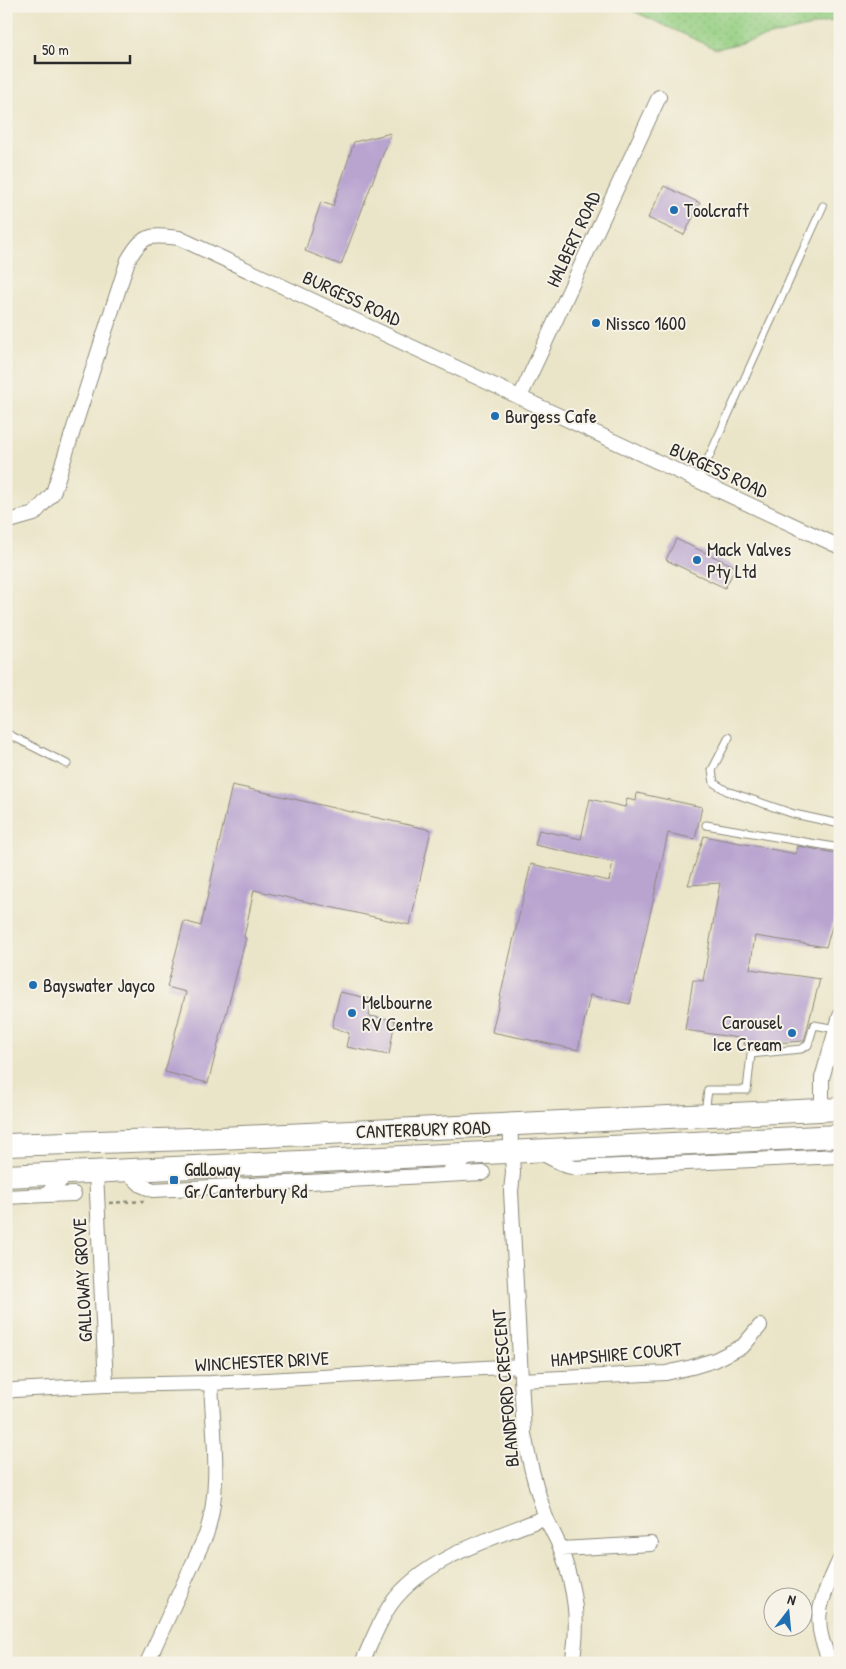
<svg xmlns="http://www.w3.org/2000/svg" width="846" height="1669" font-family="'Patrick Hand',sans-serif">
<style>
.grass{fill:url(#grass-dots);stroke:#607d57}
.building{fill:#b9a4d0}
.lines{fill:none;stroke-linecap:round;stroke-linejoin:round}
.service-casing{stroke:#8a887a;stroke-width:9}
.minor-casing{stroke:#8a887a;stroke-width:16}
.primary-casing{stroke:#8a887a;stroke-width:24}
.path{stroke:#8a887a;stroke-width:2.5;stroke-dasharray:4 4;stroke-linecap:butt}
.service{stroke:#fff;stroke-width:7}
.minor{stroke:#fff;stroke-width:14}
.primary{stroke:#fff;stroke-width:22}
.poi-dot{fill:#1f6fb2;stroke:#f7f3e8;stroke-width:2}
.labels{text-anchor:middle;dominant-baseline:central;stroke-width:4;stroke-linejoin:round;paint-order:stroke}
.poi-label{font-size:19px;fill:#2b2b2b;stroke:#f7f3e8;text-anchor:start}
.street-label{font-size:19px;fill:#2b2b2b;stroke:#f7f3e8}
</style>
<defs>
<pattern id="grass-dots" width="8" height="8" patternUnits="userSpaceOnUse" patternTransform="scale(1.25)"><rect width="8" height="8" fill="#95cf83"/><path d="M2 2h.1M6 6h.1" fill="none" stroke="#81b271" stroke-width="1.8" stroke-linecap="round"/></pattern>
</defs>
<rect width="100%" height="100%" fill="#f7f3e8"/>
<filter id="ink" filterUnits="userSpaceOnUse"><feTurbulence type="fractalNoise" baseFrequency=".02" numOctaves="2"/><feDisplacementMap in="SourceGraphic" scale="10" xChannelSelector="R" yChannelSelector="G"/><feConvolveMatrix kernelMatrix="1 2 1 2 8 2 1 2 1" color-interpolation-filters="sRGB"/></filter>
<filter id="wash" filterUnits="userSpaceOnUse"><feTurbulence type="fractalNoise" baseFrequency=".0096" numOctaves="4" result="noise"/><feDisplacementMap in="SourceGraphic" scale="20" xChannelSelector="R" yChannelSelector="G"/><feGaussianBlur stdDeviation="1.12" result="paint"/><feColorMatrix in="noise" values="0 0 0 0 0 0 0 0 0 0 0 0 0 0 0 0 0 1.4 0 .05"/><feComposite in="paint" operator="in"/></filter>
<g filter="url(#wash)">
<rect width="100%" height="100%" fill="#eae5c8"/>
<path class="grass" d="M622 6H840V19L716 49Z"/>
<g id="blocks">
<path class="building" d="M391 133 341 265 305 251 321 202 333 206 354 142Z
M664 186 700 203 684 235 648 218Z
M676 539 736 567 725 588 666 560Z
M232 785 431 830 410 925 254 890 244 937 246 938 208 1083 165 1072 186 992 167 987 184 921 201 926Z
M637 793 702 807 695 839 668 833 630 1004 590 995 578 1050 492 1032 531 864 609 881 613 862 535 845 539 830 581 839 590 799 625 807 627 799 636 801Z
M704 836 796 854 798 846 840 854V900L826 947 755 936 750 969 820 979 804 1041 744 1045 745 1039 685 1030 693 980 703 981 720 883 688 885Z
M340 992 372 999 369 1016 395 1020 389 1055 346 1047 349 1033 332 1027Z"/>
</g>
</g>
<g filter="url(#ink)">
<use href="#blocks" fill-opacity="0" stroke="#8a887a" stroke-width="1"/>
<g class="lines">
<defs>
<path id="service" d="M698 481 823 206
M6 733 67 764
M729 737 712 770 714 783 727 791 794 814 840 824
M706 825 840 848
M705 1113 708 1090H747L751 1054 801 1049 808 1045 814 1025 836 1029"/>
<path id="minor" d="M520 397 659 97
M6 517 13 520 34 514 53 493 128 260C144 233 149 235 179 238L840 547
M822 1110V1078L840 1016
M510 1125 513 1173 511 1191 524 1434C529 1462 536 1488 545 1515 549 1527 557 1538 561 1550 575 1589 580 1622 572 1663
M539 1152 567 1166 576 1168 840 1156
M125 1170 141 1185 153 1190 445 1175 471 1155
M96 1172 106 1385
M445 1175 483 1173
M46 1195 74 1194
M6 1197 46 1195 68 1173
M521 1380 666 1373 692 1367 715 1360 743 1346 760 1326
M6 1392 14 1390 106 1385 211 1383 520 1366
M561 1549 651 1544
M147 1663 206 1535C222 1486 213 1433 211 1383
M362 1663C371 1644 379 1621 391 1604 425 1557 494 1538 546 1517
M831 1663C809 1618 821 1601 840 1559"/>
<path id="primary" d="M6 1145 221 1138 840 1109
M6 1176 840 1136"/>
</defs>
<use href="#service" class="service-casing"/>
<use href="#minor" class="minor-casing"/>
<use href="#primary" class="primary-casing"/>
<path class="path" d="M109 1203 144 1201"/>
<use href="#service" class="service"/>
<use href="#minor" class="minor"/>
<use href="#primary" class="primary"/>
</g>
</g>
<g class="poi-dot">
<circle cx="674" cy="210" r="5"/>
<circle cx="596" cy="323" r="5"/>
<circle cx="495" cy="416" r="5"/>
<circle cx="697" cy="560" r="5"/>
<circle cx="33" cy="985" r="5"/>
<circle cx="352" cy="1013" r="5"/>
<circle cx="792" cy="1033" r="5"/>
<rect x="169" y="1175" width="10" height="10" rx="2.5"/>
</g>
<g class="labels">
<g class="poi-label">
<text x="684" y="210">Toolcraft</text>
<text x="606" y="323">Nissco 1600</text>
<text x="505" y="416">Burgess Cafe</text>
<text x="707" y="549">Mack Valves<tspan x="707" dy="22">Pty Ltd</tspan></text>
<text x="43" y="985">Bayswater Jayco</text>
<text x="362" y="1002">Melbourne<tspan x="362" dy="22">RV Centre</tspan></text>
<text x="782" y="1022" text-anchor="end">Carousel<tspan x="782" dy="22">Ice Cream</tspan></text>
<text x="184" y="1169">Galloway<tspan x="184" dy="22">Gr/Canterbury Rd</tspan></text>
</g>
<g class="street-label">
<text transform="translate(573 239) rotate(-65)">HALBERT ROAD</text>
<text transform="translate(352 298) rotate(25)">BURGESS ROAD</text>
<text transform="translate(719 470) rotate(25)">BURGESS ROAD</text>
<text transform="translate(423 1129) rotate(-2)">CANTERBURY ROAD</text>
<text transform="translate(82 1280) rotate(-93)">GALLOWAY GROVE</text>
<text transform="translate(616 1354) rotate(-5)">HAMPSHIRE COURT</text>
<text transform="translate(262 1361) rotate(-3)">WINCHESTER DRIVE</text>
<text transform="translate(505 1388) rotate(-95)">BLANDFORD CRESCENT</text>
</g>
</g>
<rect width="846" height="1669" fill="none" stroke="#f7f3e8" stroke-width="25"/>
<g transform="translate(788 1612) rotate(16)"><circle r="24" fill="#f7f3e8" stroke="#a5a39c"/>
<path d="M0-4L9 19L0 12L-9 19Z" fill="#1f6fb2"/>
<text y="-8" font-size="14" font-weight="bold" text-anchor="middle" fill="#2b2b2b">N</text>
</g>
<path d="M35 55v8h95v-8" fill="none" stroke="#2b2b2b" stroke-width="2.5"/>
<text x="42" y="55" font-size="15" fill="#2b2b2b" stroke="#f7f3e8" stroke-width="4" paint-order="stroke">50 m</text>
</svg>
